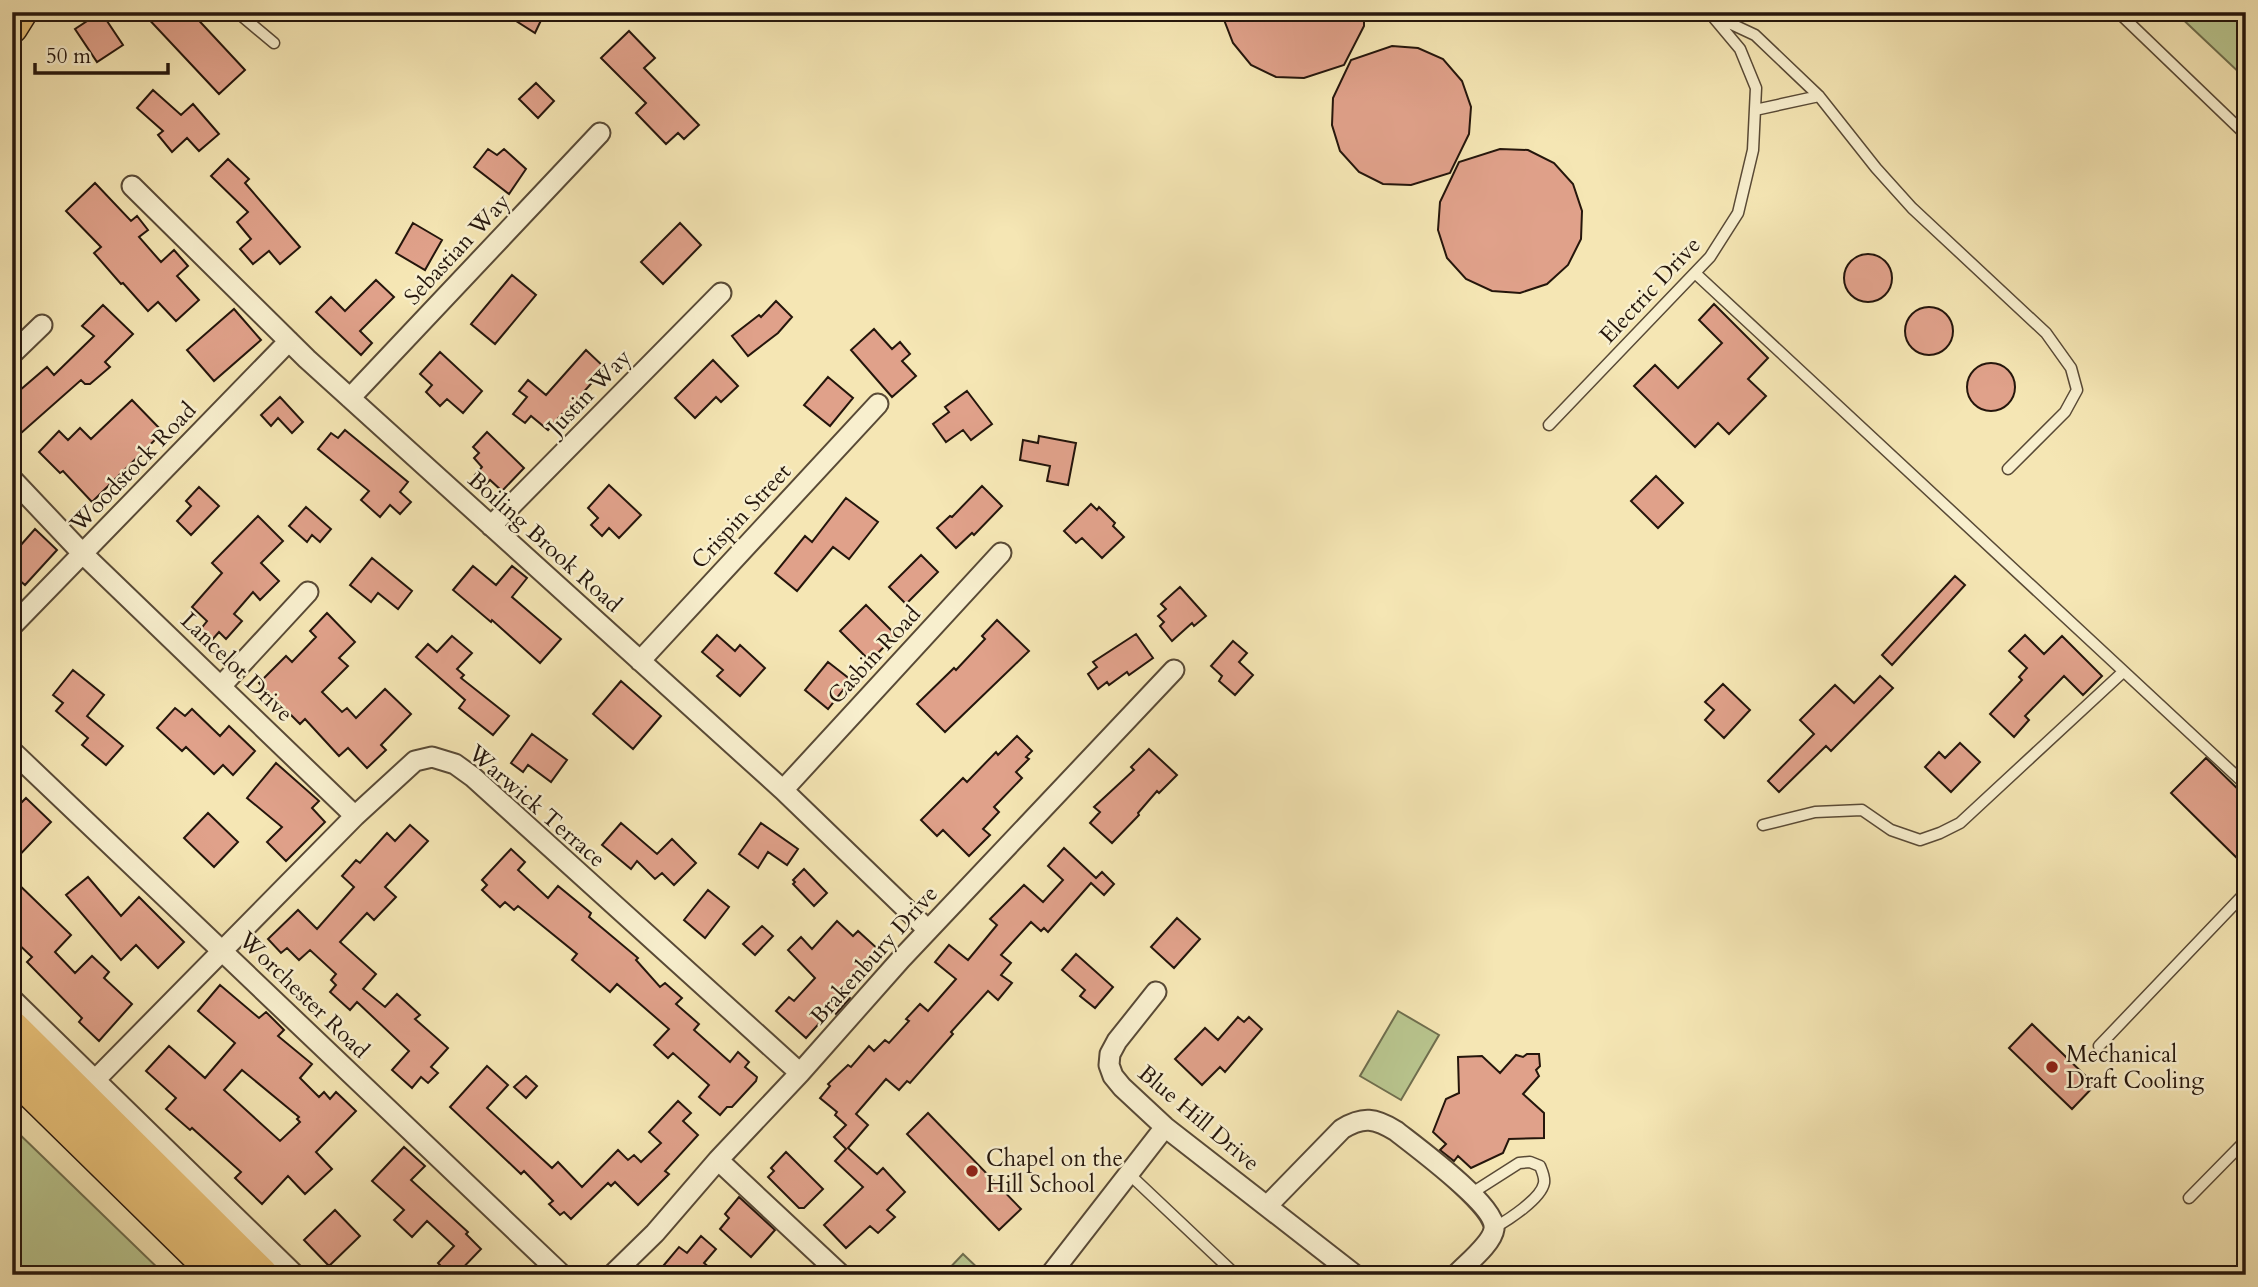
<svg xmlns="http://www.w3.org/2000/svg" width="2258" height="1287" font-family="Cardo,serif">
<style>
.green{fill:#b9c68f;stroke:#6f6e4e;stroke-width:2}
.building{fill:#e0a18a;stroke:#25160c;stroke-width:2;fill-rule:evenodd}
.lines{fill:none;stroke-linecap:round;stroke-linejoin:round}
.lane-casing{stroke:#594a36;stroke-width:13}
.street-casing{stroke:#594a36;stroke-width:23}
.primary-casing{stroke:#25160c;stroke-width:33}
.highway-casing{stroke:#25160c;stroke-width:38}
.lane{stroke:#f8efce;stroke-width:10}
.street{stroke:#f8efce;stroke-width:19}
.primary{stroke:#eac37a;stroke-width:30}
.highway{stroke:#eac37a;stroke-width:35}
.poi-dot{fill:#8f2418;stroke:#f8efce;stroke-width:2.5}
.labels{text-anchor:middle;dominant-baseline:central;stroke-width:5;stroke-linejoin:round;paint-order:stroke}
.street-label{font-size:23px;fill:#25160c;stroke:#f8efce}
.poi-label{font-size:23px;fill:#25160c;stroke:#f8efce;text-anchor:start}
</style>
<rect width="100%" height="100%" fill="#f5e6b4"/>
<filter id="stains"><feTurbulence type="fractalNoise" baseFrequency=".00286" numOctaves="4"/><feColorMatrix values="0 0 0 0 .2 0 0 0 0 .09 0 0 0 0 .02 0 0 0 .5 -.17"/></filter>
<radialGradient id="worn" r=".72"><stop offset=".6" stop-color="#630" stop-opacity="0"/><stop offset="1" stop-color="#630" stop-opacity=".3"/></radialGradient>
<path class="green" d="M2175 12H2246V79Z
M1398 1011 1439 1035 1401 1100 1360 1076Z
M12 1127 165 1275H12Z
M963 1254 985 1275H943Z"/>
<path class="building" d="M101 12 123 45 97 62 75 29Z
M142 12H191L245 70 219 94Z
M502 12H545L535 33Z
M1221 12H1364V26L1344 65 1304 78 1276 77 1251 65 1233 43Z
M629 31 655 58 644 68 699 125 684 139 678 133 666 144 636 113 646 103 601 58Z
M1392 46 1418 48 1443 59 1462 81 1471 107 1469 134 1450 173 1411 185 1383 184 1359 172 1340 151 1332 125 1333 98 1351 60Z
M536 83 554 101 538 118 519 99Z
M153 90 181 115 193 104 219 134 199 151 187 138 172 152 158 135 163 131 137 108Z
M488 149 497 155 504 149 526 169 509 194 474 167Z
M1500 149 1528 150 1554 163 1573 184 1582 211 1581 239 1568 265 1547 284 1520 293 1492 291 1466 279 1447 258 1438 230 1440 202 1459 162Z
M228 159 249 179 245 183 300 247 280 264 269 251 253 264 240 249 251 239 237 222 248 212 211 176Z
M95 183 131 221 137 216 148 230 139 237 161 262 174 250 188 266 177 276 199 300 176 321 158 302 148 311 123 283 121 284 94 253 101 247 66 211Z
M413 223 442 240 425 270 396 253Z
M680 223 701 245 663 284 641 262Z
M1844 278a24 24 0 1 1 48 0a24 24 0 1 1-48 0Z
M512 275 536 295 495 344 471 324Z
M376 280 394 297 360 331 372 343 361 355 316 312 331 297 345 311Z
M776 301 792 317 778 333 748 356 732 336 759 315 761 317Z
M1714 304 1768 358 1748 379 1766 396 1729 434 1718 423 1695 447 1634 386 1655 365 1678 388 1722 343 1699 320Z
M103 305 133 334 105 362 110 367 90 384H85L81 380 12 441V397L47 367 54 375 94 336 82 326Z
M1905 331a24 24 0 1 1 48 0a24 24 0 1 1-48 0Z
M234 309 261 340 214 381 187 350Z
M874 329 892 349 900 342 910 354 902 361 916 376 892 397 851 350Z
M586 350 605 368 572 405 578 409 569 420 562 414 548 430 531 416 525 423 513 414 527 397 519 391 528 380 546 395Z
M440 352 482 391 463 413 447 399 440 406 426 392 432 385 420 374Z
M713 360 738 386 721 402 716 397 695 418 675 398Z
M1967 387a24 24 0 1 1 48 0a24 24 0 1 1-48 0Z
M828 377 853 398 830 426 804 405Z
M967 391 992 424 971 440 963 430 946 442 933 424 949 412 945 407Z
M280 397 303 422 292 433 278 418 271 426 261 415Z
M132 400 163 432 92 502 63 471 60 473 39 452 59 431 68 440 80 428 91 439Z
M345 430 408 482 400 492 411 502 400 514 390 505 380 517 361 500 369 491 318 449 331 433 338 438Z
M487 432 524 468 502 491 490 480 485 485 475 475 482 467 474 458 479 453 473 447Z
M1039 436 1076 443 1068 485 1047 481 1050 466 1020 460 1023 440 1038 443Z
M1656 476 1683 503 1658 528 1631 501Z
M609 485 641 515 619 538 609 528 602 536 591 525 598 518 588 508Z
M982 486 1002 506 974 535 972 533 956 548 937 528 950 516 952 517Z
M199 487 219 506 191 535 177 521 191 506 186 501Z
M846 498 878 522 849 559 833 547 797 591 775 573 805 536 812 542Z
M1091 504 1097 510 1099 507 1115 523 1113 526 1124 537 1102 558 1082 538 1076 543 1064 531Z
M306 507 331 529 320 542 312 535 307 542 289 526Z
M258 516 283 541 261 563 279 581 260 600 253 592 234 614 242 621 226 639 219 632 212 640 200 630 207 621 192 607 222 573 212 563Z
M35 529 57 550 25 585 12 574V555Z
M921 555 938 572 906 604 889 587Z
M372 558 412 591 398 609 378 593 371 602 350 585Z
M473 566 496 585 512 566 527 578 512 597 561 639 540 663 492 620 491 622 453 590Z
M1955 576 1965 585 1892 665 1882 655Z
M1180 587 1206 616 1194 626 1192 623 1172 641 1160 626 1164 622 1158 616 1166 609 1161 604Z
M866 605 896 635 870 661 840 631Z
M327 613 355 642 339 658 348 666 322 692 342 712 347 708 356 718 385 689 411 714 381 745 386 750 367 768 348 748 339 756 305 719 300 724 259 683 286 656 292 662 316 637 310 631Z
M997 620 1029 651 945 732 917 704 954 668 956 670 985 639 982 636Z
M1136 634 1153 658 1129 675 1127 672 1109 685 1107 682 1098 689 1088 674 1097 667 1093 662Z
M717 635 735 651 740 645 765 668 740 696 717 676 723 670 702 652Z
M2025 635 2044 654 2062 636 2102 676 2083 695 2064 676 2025 716 2029 720 2014 737 1990 714 2022 680 2019 677 2027 668 2009 651Z
M452 636 472 653 457 669 464 675 461 678 509 716 493 735 459 708 465 700 416 657 428 644 437 652Z
M1233 641 1247 653 1239 662 1253 675 1235 695 1219 681 1222 676 1211 666Z
M828 662 851 680 828 709 805 690Z
M73 670 104 695 87 716 123 746 106 765 82 745 88 738 56 711 63 703 53 695Z
M1880 676 1893 688 1831 751 1826 746 1779 792 1768 781 1814 734 1800 720 1835 685 1854 703Z
M621 681 661 716 633 749 593 714Z
M1723 684 1750 710 1724 738 1705 720 1714 710 1705 702Z
M175 708 185 716 192 709 220 736 229 726 255 751 233 775 223 765 214 774 186 747 182 751 157 728Z
M532 734 567 760 551 782 528 765 523 772 511 763Z
M1017 736 1032 751 1026 757 1029 759 1016 772 1022 778 994 807 999 812 983 829 990 835 969 856 943 830 937 836 921 820 963 778 967 782 996 752 998 755Z
M1960 743 1980 762 1951 792 1925 767 1939 752 1945 758Z
M1149 749 1177 775 1159 793 1157 791 1138 813 1139 815 1112 843 1090 823 1100 812 1094 807 1134 770 1131 767Z
M2206 758 2246 797V867L2171 793Z
M276 763 319 801 312 808 325 822 286 861 267 842 282 827 247 798Z
M26 798 51 822 12 863V812Z
M208 813 238 842 214 867 184 838Z
M621 823 657 854 672 839 696 863 674 885 662 873 655 879 637 861 631 869 602 845Z
M761 823 798 849 787 865 768 852 758 868 739 854Z
M410 825 428 841 385 887 396 897 374 920 367 913 340 942 376 974 363 989 385 1007 397 994 420 1015 415 1019 448 1048 431 1067 438 1073 428 1083 421 1077 412 1088 392 1070 409 1051 357 1002 350 1010 330 992 336 985 331 980 336 974 310 950 299 960 287 948 281 953 268 939 298 910 317 929 354 887 342 876 356 860 360 863 387 833 395 841Z
M1064 848 1096 878 1102 872 1114 884 1104 895 1091 883 1048 932 1044 928 1041 931 1031 922 1001 955 1011 963 1001 975 1012 983 998 1000 988 991 951 1032 953 1034 910 1083 907 1081 899 1090 886 1079 856 1114 868 1125 848 1148 877 1174 883 1168 905 1192 887 1210 895 1217 878 1233 870 1226 846 1248 824 1225 863 1187 835 1161 846 1149 834 1137 846 1125 835 1115 837 1112 820 1098 830 1086 828 1084 848 1065 851 1067 869 1046 874 1051 885 1040 889 1043 909 1021 906 1019 920 1004 928 1011 956 979 935 962 949 945 968 960 997 925 990 919 1024 885 1043 902 1063 880 1048 866Z
M511 849 525 862 518 870 548 898 558 886 591 913 589 917 638 958 636 960 660 987 665 983 682 998 676 1004 699 1024 694 1030 730 1062 738 1052 749 1062 745 1067 757 1077 756 1081 732 1107H727L720 1115 699 1097 709 1085 673 1053 668 1058 654 1045 669 1029 617 984 610 992 572 960 577 954 518 906 514 910 505 902 500 907 482 890 487 885 482 880Z
M804 869 827 893 814 906 793 884 795 882 793 880Z
M88 877 121 916 139 897 184 942 158 968 136 945 121 960 66 895Z
M12 878 71 935 55 952 75 973 92 956 109 972 104 978 132 1004 99 1041 79 1022 82 1018 27 962 32 957 12 938Z
M708 890 729 907 705 938 684 920Z
M1177 918 1200 939 1174 968 1151 947Z
M837 921 853 936 858 931 880 951 844 993 850 998 836 1014 832 1009 806 1038 776 1011 789 997 794 1001 815 978 788 950 801 937 812 949Z
M762 926 773 936 755 955 743 944Z
M1076 954 1113 987 1095 1008 1080 996 1085 990 1062 970Z
M220 985 259 1018 266 1012 284 1030 278 1036 312 1064 300 1078 319 1097 324 1092 330 1099 336 1092 356 1111 316 1152 332 1169 305 1194 288 1176 262 1204 235 1178 241 1172 192 1128 190 1130 166 1109 176 1098 146 1071 169 1046 205 1078 235 1043 198 1011ZM242 1070 299 1117 297 1119 300 1122 280 1141 224 1090Z
M1238 1017 1244 1022 1249 1017 1262 1029 1225 1072 1220 1067 1202 1085 1175 1059 1205 1028 1218 1040Z
M2032 1024 2095 1085 2072 1109 2009 1048Z
M1527 1054H1539L1540 1066 1536 1070 1539 1076 1523 1094 1544 1113V1138L1509 1139 1503 1153 1471 1168 1458 1156 1454 1161 1440 1150 1446 1144 1433 1132 1446 1099 1459 1093 1458 1057 1482 1056 1500 1073 1516 1055 1523 1057Z
M487 1066 508 1085 487 1108 552 1168 558 1162 582 1187 618 1150 628 1160 634 1155 641 1162 661 1143 649 1132 678 1101 691 1113 683 1121 698 1135 665 1171 669 1174 638 1205 615 1182 611 1186 608 1183 571 1219 564 1212 560 1215 549 1204 553 1201 524 1171 521 1174 450 1107Z
M526 1076 537 1086 526 1098 514 1087Z
M928 1113 1021 1209 999 1230 907 1134Z
M404 1147 425 1166 411 1180 468 1232 466 1234 481 1249 456 1275H449L438 1263 454 1246 427 1221 412 1237 394 1220 404 1210 372 1181Z
M786 1152 823 1189 804 1208H799L768 1177 774 1171 771 1168Z
M739 1197 775 1230 751 1257 720 1229 729 1218 725 1214Z
M335 1210 360 1236 329 1266 304 1240Z
M701 1236 716 1249 704 1263 718 1275H675L664 1265 679 1247 687 1253Z"/>
<g class="lines">
<defs>
<path id="lane" d="M237 12 274 43
M2118 12 2246 135
M1710 14 1755 35 1819 96 1876 168 1912 208 2046 333 2071 368 2077 390 2065 412 2008 469
M1755 110 1819 96
M1695 273 2246 785
M1549 425 1710 257 1738 213 1753 150 1756 88 1740 49 1714 18
M1763 825 1815 812 1862 810 1891 830 1920 840 1940 833 1960 823 2123 672
M2099 1046 2246 892
M1128 1173 1236 1275
M1472 1193 1519 1163 1530 1162 1540 1166C1542 1171 1545 1177 1544 1183 1541 1199 1508 1220 1494 1228
M2189 1198 2246 1140"/>
<path id="street" d="M132 186 307 359 783 790 928 930
M12 354 42 325
M350 398 600 133
M12 479 83 554 355 816
M491 526 721 293
M12 626 289 341
M640 661 878 404
M222 685 308 592
M12 751 562 1275
M783 790 1001 553
M1156 992 1117 1041 1110 1054 1109 1065 1113 1076 1122 1087 1165 1127 1355 1275
M12 999 295 1275
M95 1080 355 816 415 761 432 757 455 764 473 777 800 1073
M718 1160 841 1275
M1267 1206 1342 1129C1363 1116 1375 1118 1396 1131 1415 1146 1497 1206 1494 1229 1492 1244 1466 1264 1456 1275
M612 1275 655 1233 718 1160 800 1073 901 959 1174 670
M1050 1275 1165 1127"/>
<path id="primary" d="M12 28 22 12"/>
<path id="highway" d="M12 1029 260 1275
M12 1071 220 1275"/>
</defs>
<use href="#lane" class="lane-casing"/>
<use href="#street" class="street-casing"/>
<use href="#primary" class="primary-casing"/>
<use href="#highway" class="highway-casing"/>
<use href="#lane" class="lane"/>
<use href="#street" class="street"/>
<use href="#primary" class="primary"/>
<use href="#highway" class="highway"/>
</g>
<g class="poi-dot">
<circle cx="2052" cy="1067" r="7"/>
<circle cx="972" cy="1171" r="7"/>
</g>
<g class="labels">
<g class="street-label">
<text transform="translate(457 249) rotate(-47)">Sebastian Way</text>
<text transform="translate(1650 290) rotate(-47)">Electric Drive</text>
<text transform="translate(589 392) rotate(-46)">Justin Way</text>
<text transform="translate(133 467) rotate(-46)">Woodstock Road</text>
<text transform="translate(741 516) rotate(-47)">Crispin Street</text>
<text transform="translate(545 542) rotate(42)">Boiling Brook Road</text>
<text transform="translate(874 655) rotate(-47)">Casbin Road</text>
<text transform="translate(237 667) rotate(44)">Lancelot Drive</text>
<text transform="translate(537 806) rotate(41)">Warwick Terrace</text>
<text transform="translate(874 955) rotate(-48)">Brakenbury Drive</text>
<text transform="translate(304 995) rotate(44)">Worchester Road</text>
<text transform="translate(1199 1118) rotate(40)">Blue Hill Drive</text>
</g>
<g class="poi-label">
<text x="2066" y="1054">Mechanical<tspan x="2066" dy="26">Draft Cooling</tspan></text>
<text x="986" y="1158">Chapel on the<tspan x="986" dy="26">Hill School</tspan></text>
</g>
</g>
<rect width="2258" height="1287" fill="none" stroke="#f5e6b4" stroke-width="42"/>
<rect x="14" y="14" width="2230" height="1259" fill="none" stroke="#25160c" stroke-width="3.5"/>
<rect x="21" y="21" width="2216" height="1245" fill="none" stroke="#25160c" stroke-width="2"/>
<path d="M35 63v10h133v-10" fill="none" stroke="#25160c" stroke-width="3.5"/>
<text x="46" y="63" font-size="21" fill="#25160c" stroke="#f8efce" stroke-width="5" paint-order="stroke">50 m</text>
<rect width="100%" height="100%" filter="url(#stains)"/>
<rect width="100%" height="100%" fill="url(#worn)"/>
</svg>
